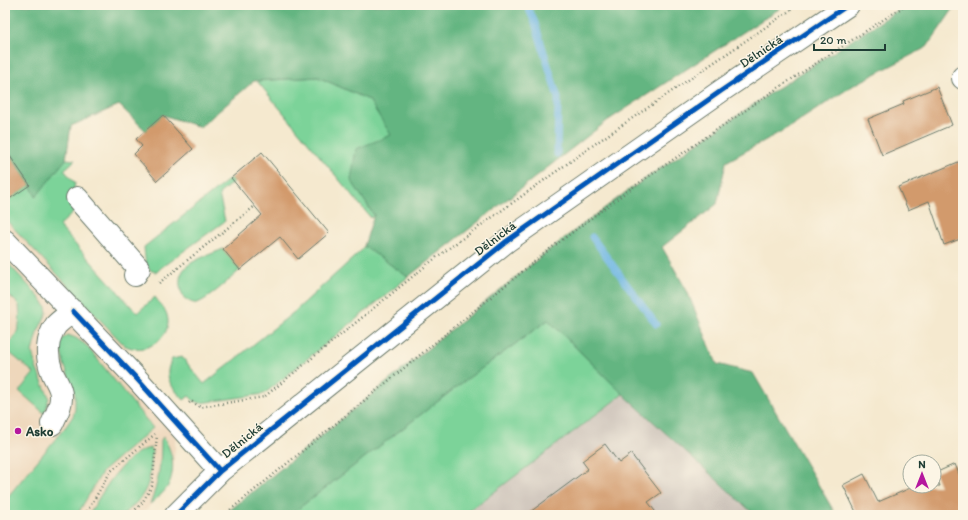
<svg xmlns="http://www.w3.org/2000/svg" width="968" height="520" font-family="Itim,sans-serif">
<style>
.built{fill:#eed7bb}
.industrial{fill:#ccc2b9}
.green{fill:#7bd399;stroke:#4d8866}
.forest{fill:#64b581;stroke:#42795a}
.lines{fill:none;stroke-linecap:round;stroke-linejoin:round}
.stream{stroke:#6bb5e3;stroke-width:7}
.building{fill:#d29a6c}
.minor-casing{stroke:#6a796a;stroke-width:24}
.path{stroke:#6a796a;stroke-width:2.5;stroke-dasharray:1 3;stroke-linecap:butt}
.minor{stroke:#fff;stroke-width:22}
.cycleway-casing{stroke:#fcf5e5;stroke-width:8}
.cycleway{stroke:#0057b8;stroke-width:5}
.poi-dot{fill:#b5179e;stroke:#fcf5e5;stroke-width:1.5}
.labels{text-anchor:middle;dominant-baseline:central;stroke-width:3;stroke-linejoin:round;paint-order:stroke}
.street-label{font-size:13px;fill:#1f3d34;stroke:#fcf5e5}
.poi-label{font-size:13px;font-weight:bold;fill:#1f3d34;stroke:#fcf5e5;text-anchor:start}
</style>
<rect width="100%" height="100%" fill="#fcf5e5"/>
<filter id="ink" filterUnits="userSpaceOnUse"><feTurbulence type="fractalNoise" baseFrequency=".025" numOctaves="2"/><feDisplacementMap in="SourceGraphic" scale="8" xChannelSelector="R" yChannelSelector="G"/><feConvolveMatrix kernelMatrix="1 2 1 2 8 2 1 2 1" color-interpolation-filters="sRGB"/></filter>
<filter id="wash" filterUnits="userSpaceOnUse"><feTurbulence type="fractalNoise" baseFrequency=".012" numOctaves="4" result="noise"/><feDisplacementMap in="SourceGraphic" scale="16" xChannelSelector="R" yChannelSelector="G"/><feGaussianBlur stdDeviation="0.9" result="paint"/><feColorMatrix in="noise" values="0 0 0 0 0 0 0 0 0 0 0 0 0 0 0 0 0 1.4 0 .05"/><feComposite in="paint" operator="in"/></filter>
<g filter="url(#wash)">
<rect width="100%" height="100%" fill="#f5e9cf"/>
<path class="built" d="M5 147 30 185 36 197 136 365 176 435 173 474 148 508 140 515H5Z"/>
<path class="industrial" d="M623 394 755 515H464Z"/>
<path class="green" d="M318 77 369 100 392 135 351 180 374 215 371 218 257 81Z
M66 159 75 160 64 170 75 183 72 200 77 209 59 226 137 313 155 297C159 303 165 308 167 315 174 337 145 357 124 345L5 219V193L9 199 30 185 36 196Z
M231 178 234 181 219 194 225 221 162 267 157 272C144 272 145 256 144 247Z
M364 246 408 277 264 394 200 403 194 401 189 396 184 400C172 387 162 378 172 359L182 357 204 384 294 312 363 249Z
M223 249 240 270C231 278 208 300 197 303 192 304 187 300 183 297 170 264 198 260 223 249Z
M5 260 41 299 46 307 47 313 37 333 32 352 37 370 49 397 45 414 19 391 34 373 5 349C19 332 21 327 19 305L5 291Z
M548 320 623 394 464 515H290L463 382Z
M68 335 76 338 86 345 153 428 103 471 77 515H5V500L67 425 73 416 75 409V394L64 364 60 346 61 340Z
M163 437C173 451 176 470 168 486 164 493 156 499 150 504 159 482 161 464 161 440Z
M151 448 152 451C151 467 151 484 141 497 136 504 129 509 123 515H89C101 494 125 451 151 448Z"/>
<path class="forest" d="M5 5H785L607 121 408 277 364 246 374 215 351 180 356 149 391 135 369 100 318 77 254 81 200 127 163 115 146 131 119 105 71 126 66 159 36 197 30 185 5 147Z
M906 5H956L927 47 854 85 791 126 726 162 717 204 662 247 687 291 717 364 753 373 836 515H755L623 394 548 320 463 382 290 515H224L550 249 626 192 772 92Z"/>
<g class="lines">
<path class="stream" d="M527 5 535 23 558 98 557 154
M592 237 656 324"/>
</g>
<g id="blocks">
<path class="building" d="M937 87 952 125 882 155 868 119 904 104 903 101Z
M163 115 193 149 157 181 134 154 142 146 136 139Z
M5 149 30 185 5 202Z
M262 152 329 233 298 259 280 237 240 270 223 249 262 215 231 178Z
M963 160V238L944 245 929 201 908 210 898 187Z
M605 444 619 463 631 454 661 493 648 502 658 515H526L588 469 582 461Z
M955 464 963 484V515H849L856 512 843 485 864 474 878 502 915 486H940L935 473Z"/>
</g>
</g>
<g filter="url(#ink)">
<use href="#blocks" fill-opacity="0" stroke="#6a796a" stroke-width="1"/>
<g class="lines">
<defs>
<path id="minor" d="M963 77V78
M77 198 139 269 135 275
M5 241 137 379 220 471
M52 424C56 415 62 405 61 395 61 387 55 380 52 372 46 357 46 339 56 325 61 320 67 316 73 311
M176 515 220 471 507 241 721 91 848 5"/>
</defs>
<use href="#minor" class="minor-casing"/>
<path class="path" d="M159 283 255 206
M189 403 191 401 200 407 264 397 438 256 599 141 798 5
M85 515 111 471 155 434
M130 515 142 503 152 486 157 435
M224 515 550 249 626 192 772 92 906 5"/>
<use href="#minor" class="minor"/>
<defs>
<path id="cycleway" d="M73 311 137 379 220 471
M176 515 220 471 507 241 721 91 848 5"/>
</defs>
<use href="#cycleway" class="cycleway-casing"/>
<use href="#cycleway" class="cycleway"/>
</g>
</g>
<circle class="poi-dot" cx="18" cy="431" r="4"/>
<g class="labels">
<g class="street-label">
<text transform="translate(761 51) rotate(-34)">Dělnická</text>
<text transform="translate(495 238) rotate(-37)">Dělnická</text>
<text transform="translate(242 440) rotate(-39)">Dělnická</text>
</g>
<g class="poi-label">
<text x="26" y="431">Asko</text>
</g>
</g>
<rect width="968" height="520" fill="none" stroke="#fcf5e5" stroke-width="20"/>
<g transform="translate(922 474)"><circle r="19" fill="#fcf5e5" stroke="#a4ab9e"/>
<path d="M0-3L7 15L0 10L-7 15Z" fill="#b5179e"/>
<text y="-6" font-size="11" font-weight="bold" text-anchor="middle" fill="#1f3d34">N</text>
</g>
<path d="M814 44v6h71v-6" fill="none" stroke="#1f3d34" stroke-width="2"/>
<text x="820" y="44" font-size="12" fill="#1f3d34" stroke="#fcf5e5" stroke-width="3" paint-order="stroke">20 m</text>
</svg>
